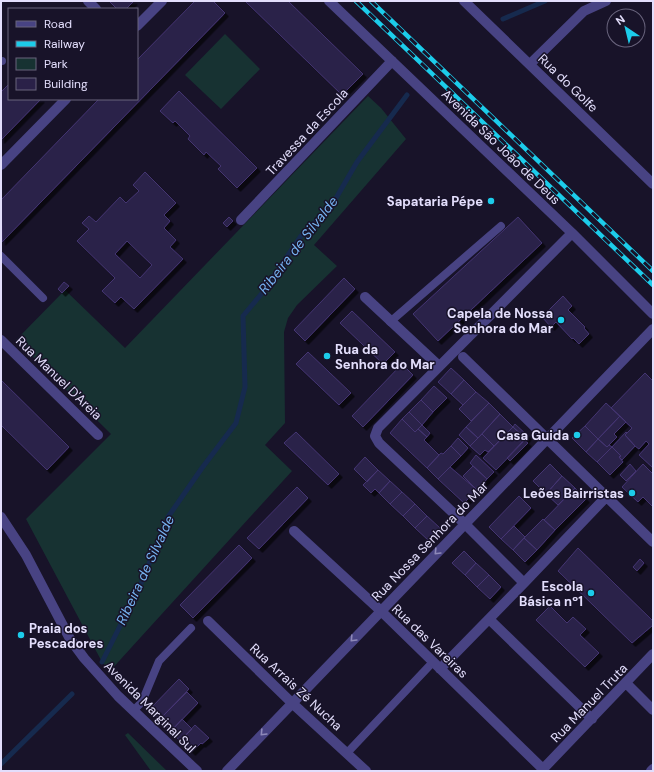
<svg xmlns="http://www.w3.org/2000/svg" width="654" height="772" font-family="'DM Sans',sans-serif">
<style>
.green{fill:#173232}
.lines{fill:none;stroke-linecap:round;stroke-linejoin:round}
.stream{stroke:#162a4e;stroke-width:5}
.building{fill:#2a2148;stroke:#443572;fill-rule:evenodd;filter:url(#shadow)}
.service{stroke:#484383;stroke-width:8}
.minor{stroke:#484383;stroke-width:10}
.tertiary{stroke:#484383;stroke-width:10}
.rail-casing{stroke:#1cccea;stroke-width:4.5}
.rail{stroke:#181329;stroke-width:3;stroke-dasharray:9;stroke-linecap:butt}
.oneway{stroke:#8e89b9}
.poi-dot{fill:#1cccea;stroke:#181329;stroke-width:1.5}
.labels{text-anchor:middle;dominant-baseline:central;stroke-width:3;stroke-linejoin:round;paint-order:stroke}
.street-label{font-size:13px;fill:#e3defc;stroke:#181329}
.poi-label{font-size:13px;font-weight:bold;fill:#e3defc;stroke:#181329;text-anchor:end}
.water-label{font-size:14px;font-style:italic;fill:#76b3f2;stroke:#181329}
</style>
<defs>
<filter id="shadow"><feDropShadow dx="3.5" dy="3.5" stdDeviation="0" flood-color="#0009"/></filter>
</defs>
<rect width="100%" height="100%" fill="#181329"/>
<path class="green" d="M225 34 260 69 221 109 185 75Z
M368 96 381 108 406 139 314 245 337 266 297 305 288 318 284 332 285 423 265 445 292 471 110 671 102 662 26 519 111 434 16 340 65 290 125 348Z
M128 733 167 771H151L125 735Z"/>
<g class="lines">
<path class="stream" d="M503 19 545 1
M102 662 140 586 168 517 202 468 236 423 245 387 243 316 263 292 301 236 332 205 357 162 407 95
M1 764 72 694"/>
</g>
<path class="building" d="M109 1H134L126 9H117Z
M195 1H213L225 13 2 242 1 200 99 99H137V60Z
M245 1H288L363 74 342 95Z
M9 84V99H41L1 140V92Z
M179 91 257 168 237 188 218 169 221 166 206 152 204 155 188 139 190 136 175 121 173 123 160 111Z
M145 172 176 203 164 215 170 221 164 228 176 240 170 247 183 259 134 309 121 297 115 303 102 291 115 278 77 241 89 229 82 223 89 216 96 222 120 197 126 203 139 191 133 185ZM127 241 152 265 140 278 115 254Z
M229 217 233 221 227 227 223 223Z
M518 217 542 243 438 341 413 314Z
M344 278 355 289 305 341 294 330Z
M64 282 69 286 62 293 58 289Z
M563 296 572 306 568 310 585 327 584 328 589 334 579 344 573 338 572 339 556 322 551 327 542 317Z
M352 311 395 352 383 364 340 323Z
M308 352 351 393 339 405 296 364Z
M402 364 413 375 363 427 352 416Z
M451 368 464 380 451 394 438 382Z
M645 373 653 381V468L639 455 649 444 646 441 639 449 635 446 625 435 632 428 611 408Z
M1 380 69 447 47 470 1 425Z
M464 380 476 392 463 405 451 394Z
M434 386 447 398 433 412 421 400Z
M476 392 489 403 471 421 459 409Z
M421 400 433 412 422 425 409 412Z
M489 403 500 414 478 438 466 427Z
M606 403 620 416 598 439 585 426Z
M409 412 422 425 415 432 402 419Z
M500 414 513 427 494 446 482 434Z
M620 416 626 422 614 434 617 437 607 447 598 439Z
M402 419 415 432 418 429 427 437 424 440 439 455 427 468 390 433Z
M515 424 528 436 526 439 513 427Z
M422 425 430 433 427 437 418 429Z
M585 426 598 439 586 452 572 438Z
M466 427 478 438 470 446 459 435Z
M513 427 526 439 496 470 483 458Z
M296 432 339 474 328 485 284 443Z
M626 432 627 433 625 435 635 446 622 460 619 457 621 456 612 447Z
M482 434 494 446 488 452 485 450 480 455 470 446Z
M458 438 468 448 461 456 451 446Z
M598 439 607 447 609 445 612 447 597 462 586 452Z
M524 440 528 443 510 461 507 458Z
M451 446 461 456 438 479 427 468 441 453 443 454Z
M612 447 621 456 619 457 623 462 610 475 597 462Z
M476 455 494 472 487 479 470 463Z
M365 457 378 470 367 482 354 469Z
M550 464 562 476 546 494 533 481Z
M630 464 636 471 626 481 620 475Z
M643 464 653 474V507L643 497 638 502 622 487Z
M473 466 487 479 477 490 463 476Z
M450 467 477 490 464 503 438 479Z
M378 470 390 481 379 493 375 489 371 493 363 485Z
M562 476 575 488 558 505 546 494Z
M390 481 402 492 390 504 379 493Z
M297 487 308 498 259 549 247 538Z
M575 488 586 499 555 530 544 520Z
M402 492 415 504 403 516 390 504Z
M519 496 531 508 501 539 489 527Z
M415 504 427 516 415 528 403 516Z
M427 516 440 528 428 540 415 528Z
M543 519 555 530 537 550 524 538Z
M514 526 525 537 513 550 501 539Z
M524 538 537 550 525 562 513 550Z
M239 545 252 558 193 618 180 605Z
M578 548 653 621V625L632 643 558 571Z
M464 551 476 563 465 575 452 563Z
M640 559 644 563 637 571 633 567Z
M476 563 489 575 477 587 465 575Z
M489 575 501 587 490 599 477 587Z
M550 606 567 623 573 617 586 629 580 635 599 653 585 667 536 620Z
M179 679 189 689 159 720 149 710Z
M187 692 198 703 171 731 159 720Z
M182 719 192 729 180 741 171 731Z
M195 725 209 738 202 744 201 743 192 752 180 741Z"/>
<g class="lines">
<path class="service" d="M1 61H2
M1 256 43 298
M390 322 501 226
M134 710 142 702 159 661 191 628
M347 753 433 662"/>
<path class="minor" d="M88 1 96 9
M329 1 572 233 653 314
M137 26 162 1
M530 64 584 11 606 1
M1 165 66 99
M241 220 392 61
M365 297 439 366
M1 340 98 435
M463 357 653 542
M1 517 26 555 70 639 84 658 118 696 197 771
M294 531 381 611 545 771
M524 583 465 524 379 443 375 436 378 428 572 233
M489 619 592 719
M208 621 292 703 366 771
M440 669 524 583 607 496
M626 683 653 710
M543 769 653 654
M227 771 653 329
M651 771 653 769"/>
<path class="tertiary" d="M464 1 653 184"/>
<defs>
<path id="rail" d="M356 1 653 285
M371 1 653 271"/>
</defs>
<use href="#rail" class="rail-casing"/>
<use href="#rail" class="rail"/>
</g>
<defs><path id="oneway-chevron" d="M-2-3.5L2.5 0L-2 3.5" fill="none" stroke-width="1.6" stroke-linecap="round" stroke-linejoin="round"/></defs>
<g class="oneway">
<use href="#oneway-chevron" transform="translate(437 552) rotate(134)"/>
<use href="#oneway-chevron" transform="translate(353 639) rotate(134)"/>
<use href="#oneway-chevron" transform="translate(263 733) rotate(134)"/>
</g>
<g class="poi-dot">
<circle cx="491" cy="201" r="4"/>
<circle cx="561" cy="320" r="4"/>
<circle cx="327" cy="356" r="4"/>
<circle cx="577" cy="435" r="4"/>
<circle cx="632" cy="493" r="4"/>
<circle cx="591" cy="593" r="4"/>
<circle cx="21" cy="635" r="4"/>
</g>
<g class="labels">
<g class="street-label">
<text transform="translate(568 83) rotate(44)">Rua do Golfe</text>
<text transform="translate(307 132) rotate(-47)">Travessa da Escola</text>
<text transform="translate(501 147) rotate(44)">Avenida São João de Deus</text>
<text transform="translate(59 378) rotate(44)">Rua Manuel D'Areia</text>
<text transform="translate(430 541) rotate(-46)">Rua Nossa Senhora do Mar</text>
<text transform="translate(430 641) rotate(44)">Rua das Vareiras</text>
<text transform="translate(296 687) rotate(43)">Rua Arrais Zé Nucha</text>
<text transform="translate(589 703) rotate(-46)">Rua Manuel Truta</text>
<text transform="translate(150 707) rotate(45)">Avenida Marginal Sul</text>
</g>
<g class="poi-label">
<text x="483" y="201">Sapataria Pépe</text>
<text x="553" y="313">Capela de Nossa<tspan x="553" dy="15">Senhora do Mar</tspan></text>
<text x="335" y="349" text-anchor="start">Rua da<tspan x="335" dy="15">Senhora do Mar</tspan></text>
<text x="569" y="435">Casa Guida</text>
<text x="624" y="493">Leões Bairristas</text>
<text x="583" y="586">Escola<tspan x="583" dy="15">Básica nº1</tspan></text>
<text x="29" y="628" text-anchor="start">Praia dos<tspan x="29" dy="15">Pescadores</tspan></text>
</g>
<g class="water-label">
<text transform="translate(298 245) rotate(-52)">Ribeira de Silvalde</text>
<text transform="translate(145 570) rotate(-65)">Ribeira de Silvalde</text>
</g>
</g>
<rect width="654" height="772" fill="none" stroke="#e3defc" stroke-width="4"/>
<rect x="8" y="8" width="130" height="92" fill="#181329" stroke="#69647d"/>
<rect x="16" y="21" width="20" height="6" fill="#484383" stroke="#69647d"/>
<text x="44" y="28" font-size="12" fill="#e3defc">Road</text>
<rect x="16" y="41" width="20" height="6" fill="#1cccea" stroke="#69647d"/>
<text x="44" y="48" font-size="12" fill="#e3defc">Railway</text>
<rect x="16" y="58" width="20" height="12" fill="#173232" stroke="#69647d"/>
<text x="44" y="68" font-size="12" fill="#e3defc">Park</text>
<rect x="16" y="78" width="20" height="12" fill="#2a2148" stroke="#69647d"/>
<text x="44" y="88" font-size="12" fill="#e3defc">Building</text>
<g transform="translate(626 28) rotate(325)"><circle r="19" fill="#181329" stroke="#69647d"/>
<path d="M0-3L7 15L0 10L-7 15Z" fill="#1cccea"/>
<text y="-6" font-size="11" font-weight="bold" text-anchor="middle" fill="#e3defc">N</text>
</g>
</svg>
